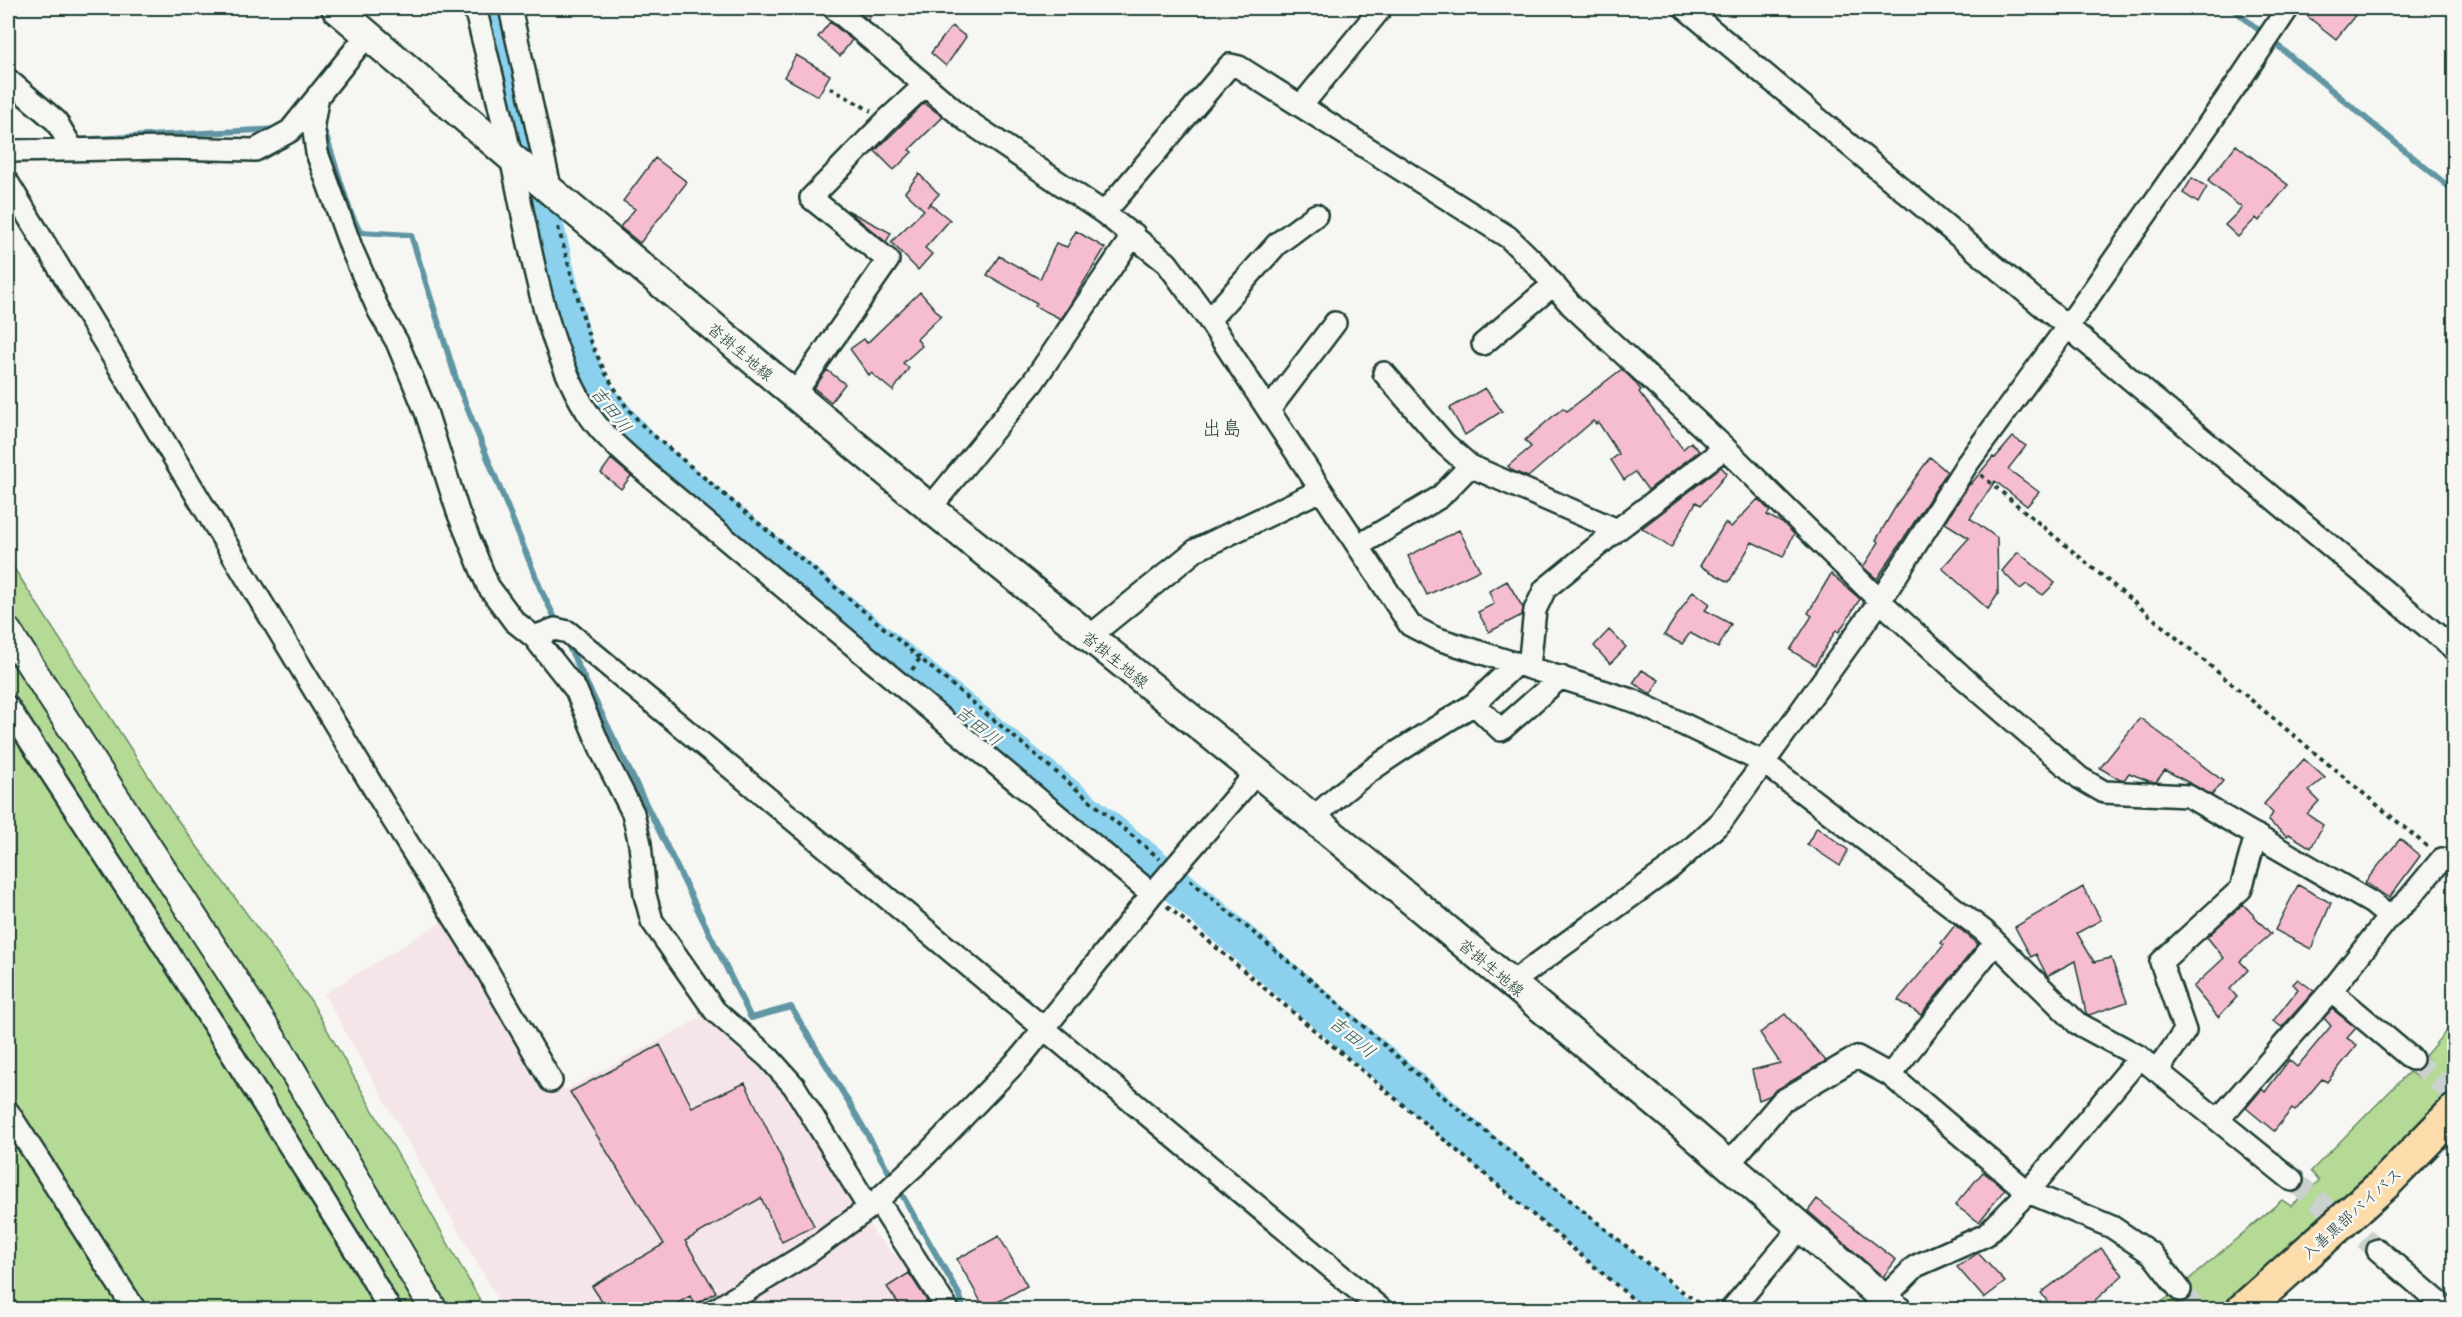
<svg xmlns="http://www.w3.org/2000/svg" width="2462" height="1317" font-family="Mali,'Klee One',sans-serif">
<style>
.built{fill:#f6e5e8}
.green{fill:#b4da96;stroke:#6a8c65;stroke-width:1.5}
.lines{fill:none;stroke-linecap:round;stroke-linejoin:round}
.stream{stroke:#6096a3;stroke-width:6}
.river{stroke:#8bd1ed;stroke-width:36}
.building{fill:#f6bdd2;stroke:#1f3d34;stroke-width:1.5}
.minor-tunnel{stroke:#cbd1cc;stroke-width:21;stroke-dasharray:21 10;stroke-linecap:butt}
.minor-casing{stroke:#1f3d34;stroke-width:26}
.tertiary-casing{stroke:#1f3d34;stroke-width:30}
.secondary-casing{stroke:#1f3d34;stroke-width:33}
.trunk-casing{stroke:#1f3d34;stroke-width:38}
.path{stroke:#1f3d34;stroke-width:4;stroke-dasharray:4.5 4.5;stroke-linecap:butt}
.minor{stroke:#f6f6f2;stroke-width:21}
.tertiary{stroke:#f6f6f2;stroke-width:26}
.secondary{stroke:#f6f6f2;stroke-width:28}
.trunk{stroke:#fddcac;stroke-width:33}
.labels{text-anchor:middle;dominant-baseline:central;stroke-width:5;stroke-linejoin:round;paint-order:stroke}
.street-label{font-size:16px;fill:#1f3d34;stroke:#f6f6f2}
.water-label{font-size:18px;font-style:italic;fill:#355b59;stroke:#f6f6f2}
.quarter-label{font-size:20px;fill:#1f3d34;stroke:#f6f6f2}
</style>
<rect width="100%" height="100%" fill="#f6f6f2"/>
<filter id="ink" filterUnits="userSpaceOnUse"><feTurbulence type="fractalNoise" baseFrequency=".0167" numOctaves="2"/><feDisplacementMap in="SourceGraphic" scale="12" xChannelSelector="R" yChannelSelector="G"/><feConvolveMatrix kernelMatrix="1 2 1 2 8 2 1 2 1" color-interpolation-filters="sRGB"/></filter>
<g filter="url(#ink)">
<path class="built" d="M461 910 565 1090 708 1014 782 1081 874 1233 903 1264 937 1309H503L324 994Z"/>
<path class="green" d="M8 559 171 811 311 1001 485 1309H8Z
M2454 1022V1086L2366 1178 2221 1309 2150 1310 2170 1296 2178 1305 2193 1294 2186 1282 2282 1200 2291 1206 2319 1181 2311 1171 2409 1072 2421 1079 2433 1065 2425 1056Z"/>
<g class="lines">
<path class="stream" d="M2232 8 2454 191
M320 132 325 133 350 211 360 232 411 235 458 385 541 590 558 624
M74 140 279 129
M565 639 751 1018 791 1007 851 1106 960 1296 964 1310"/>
<path class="river" d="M494 8 576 353 597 396 647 453 1182 890 1460 1130 1674 1310"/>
</g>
<path class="building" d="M853 8H877L868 20Z
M2314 8H2361L2336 39 2307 16Z
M830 22 852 40 840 56 818 37Z
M952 26 966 37 946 66 931 53Z
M796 55 830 75 818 96 784 77Z
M924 103 943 117 909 150 912 152 894 170 875 151Z
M2236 145 2288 185 2259 221 2256 218 2238 237 2225 225 2242 208 2208 181Z
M655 158 687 182 640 243 620 227 635 209 623 201Z
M919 174 939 194 927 207 930 204 950 220 925 248 932 254 918 270 891 242 924 210 905 192Z
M2192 178 2207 187 2198 203 2183 193Z
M847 210 891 233 886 242Z
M1076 231 1105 248 1061 319 1035 306 1037 303 987 275 999 256 1040 279 1056 243 1067 247Z
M920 292 941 316 917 339 922 346 903 363 909 368 893 391 871 373 869 375 850 349 864 339 867 343Z
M1622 369 1633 380 1641 390 1639 392 1683 449 1691 442 1699 451 1648 490 1635 472 1624 480 1611 460 1619 454 1598 422 1596 424 1593 421 1528 477 1513 471 1508 466 1531 447 1525 440 1563 408 1567 411Z
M827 370 845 384 831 402 814 388Z
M1485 388 1502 411 1465 435 1450 408Z
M2013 437 2026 446 2008 469 2039 492 2027 506 1995 481 1970 518 1997 538 1998 594 1988 609 1942 568 1969 538 1945 523 1970 483 1971 484 1993 457 1995 458Z
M1930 457 1947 472 1877 579 1863 567 1879 542 1876 540 1899 501Z
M611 459 631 476 621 489 601 473Z
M1721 467 1727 473 1701 505 1696 502 1671 548 1642 528Z
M1758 499 1770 511 1767 515 1784 524 1794 534 1783 557 1752 542 1729 582 1700 566 1725 523 1731 527Z
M1459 530 1480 570 1427 595 1408 556Z
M2018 552 2055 583 2043 595 2027 584 2020 589 2002 571Z
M1831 574 1860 599 1839 632 1836 630 1815 665 1790 650 1812 616 1808 613Z
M1507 581 1523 608 1522 615 1489 632 1478 612 1494 604 1489 591Z
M1693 591 1710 604 1705 610 1731 624 1718 648 1690 633 1682 644 1664 635Z
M1609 630 1626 647 1610 664 1594 646Z
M1642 670 1659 680 1651 694 1633 683Z
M2140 718 2223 781 2212 795 2165 770 2156 782 2149 781 2129 773 2124 780H2120L2100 768Z
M2304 759 2325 778 2309 791 2319 801 2307 814 2323 825 2311 848 2289 834 2287 836 2268 821 2273 813 2264 804Z
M1817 827 1848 850 1840 866 1807 844Z
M2400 839 2420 856 2389 898 2365 882Z
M2298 885 2331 903 2311 949 2275 930Z
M2083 887 2101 920 2077 933 2094 962 2111 958 2127 1002 2089 1015 2086 1013 2075 961 2047 976 2036 954 2031 957 2015 927Z
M2243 904 2271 934 2240 961 2248 970 2230 989 2237 997 2218 1017 2193 987 2224 958 2207 937Z
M1955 925 1978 944 1921 1015 1898 1000 1944 945 1941 943Z
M2298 979 2314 991 2282 1027 2273 1021 2298 989 2293 984Z
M2332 1009 2356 1028 2347 1038 2357 1045 2327 1082 2322 1079 2295 1111 2292 1109 2274 1131 2246 1108 2262 1089 2265 1092 2289 1060 2297 1067 2331 1026 2324 1018Z
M1785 1014 1826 1061 1776 1090 1769 1096 1759 1100 1752 1070 1780 1063 1760 1033Z
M660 1045 692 1107 745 1083 814 1226 782 1242 761 1198 685 1241 716 1292 695 1305 690 1296 666 1310H607L592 1286 664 1244 570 1092Z
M1983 1172 2005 1189 1979 1222 1955 1205Z
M1817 1199 1896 1260 1883 1277 1808 1211Z
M999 1236 1027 1286 985 1309 957 1259Z
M2101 1248 2123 1275 2093 1302 2099 1310H2054L2041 1293Z
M1978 1253 2005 1282 1984 1298 1957 1267Z
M909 1273 933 1310H903L887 1287Z"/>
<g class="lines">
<path class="minor-tunnel" d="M2412 1059 2454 1094
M2292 1180 2378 1250
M2180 1290 2197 1310"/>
<defs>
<path id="minor" d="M475 8C488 60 502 113 513 167 529 241 545 345 586 410 601 435 627 455 649 475L1152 894
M510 8 551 191
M834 8 966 120 1104 213 1167 263 1209 320 1410 625 1435 638 1634 701 1763 762 1984 931 2077 1023 2140 1057 2292 1180
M1685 8 2454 649
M8 80 56 121 72 148
M318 95 313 124 317 153 352 250 379 311 397 342 426 412 458 512 488 586 514 621 534 637
M1301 106 1381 8
M8 151 167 148 255 150 290 131 368 34
M8 183 390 815 484 965 551 1081
M1104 213 1230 65 1239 67 1508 237 1537 265 1571 305 1725 448 1880 601 1965 679 2080 778 2104 792 2188 796 2372 903 2389 917 2407 901 2442 859
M1209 320 1277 244 1316 215
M1483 344 1554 284
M1384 373 1445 444 1470 466
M794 395 888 260 811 198 887 120 925 85
M1269 410 1335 323
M930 508 1033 382 1134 234
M1358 546 1440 497 1470 466 1617 530
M1089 637 1196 550 1321 490
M1517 663 1474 704 1501 730 1561 677
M1529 667 1535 610 1545 589 1617 530 1725 448
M8 707 165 947 363 1263 390 1310
M1313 819C1359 772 1419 739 1474 704
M2389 917 2331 991 2412 1059
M1511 983 1670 868 1721 822 1880 601 1967 464 2068 326 2241 78 2288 8
M2140 1057 2028 1192 2112 1227 2152 1254 2180 1290
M2157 1071 2185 1031 2161 962 2241 889 2256 835
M8 1112 135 1310
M2218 1120 2331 991
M1728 1165 1782 1101 1857 1057 1890 1075
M878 1201 948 1310
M869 1208 794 1086 769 1058 715 1011 652 921 645 895 640 844 633 813 603 754 576 690 534 637 555 629 568 632 1382 1310
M2378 1250 2448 1310
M1884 1298 1916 1266 1986 1235 2028 1192 1890 1075 1995 943
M715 1310 808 1253 869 1208 923 1158 1021 1057 1152 894 1257 772
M1731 1310 1801 1227"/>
<path id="tertiary" d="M8 631 281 1051 434 1310"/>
<path id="secondary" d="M336 8 551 191 930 508 1257 772 1674 1118 1897 1310"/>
<path id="trunk" d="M2243 1310 2385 1183 2454 1112"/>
</defs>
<use href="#minor" class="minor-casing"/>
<use href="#tertiary" class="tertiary-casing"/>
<use href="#secondary" class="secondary-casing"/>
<use href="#trunk" class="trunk-casing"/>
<path class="path" d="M830 88 871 111
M558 227 590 341 607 376 627 408 646 429 1160 859
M1981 475 2429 848
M912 670 920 658
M1190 880 1318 986 1435 1090 1675 1286 1708 1310
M1167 906 1646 1310"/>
<use href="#minor" class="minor"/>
<use href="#tertiary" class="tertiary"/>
<use href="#secondary" class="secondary"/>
<use href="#trunk" class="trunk"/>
</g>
</g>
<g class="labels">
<g class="street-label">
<text transform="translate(741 351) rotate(40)">沓掛生地線</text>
<text transform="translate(1116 659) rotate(39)">沓掛生地線</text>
<text transform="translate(1492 967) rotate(40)">沓掛生地線</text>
<text transform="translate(2351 1213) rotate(-42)">入善黒部バイパス</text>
</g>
<g class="water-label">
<text transform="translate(612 409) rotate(52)">吉田川</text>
<text transform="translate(979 725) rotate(39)">吉田川</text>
<text transform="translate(1353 1036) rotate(40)">吉田川</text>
</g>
<g class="quarter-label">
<text x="1222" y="427">出島</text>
</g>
</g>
<rect width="2462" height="1317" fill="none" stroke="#f6f6f2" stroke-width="30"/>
<rect x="15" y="15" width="2432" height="1287" fill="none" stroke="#1f3d34" stroke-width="2" filter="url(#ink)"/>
</svg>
